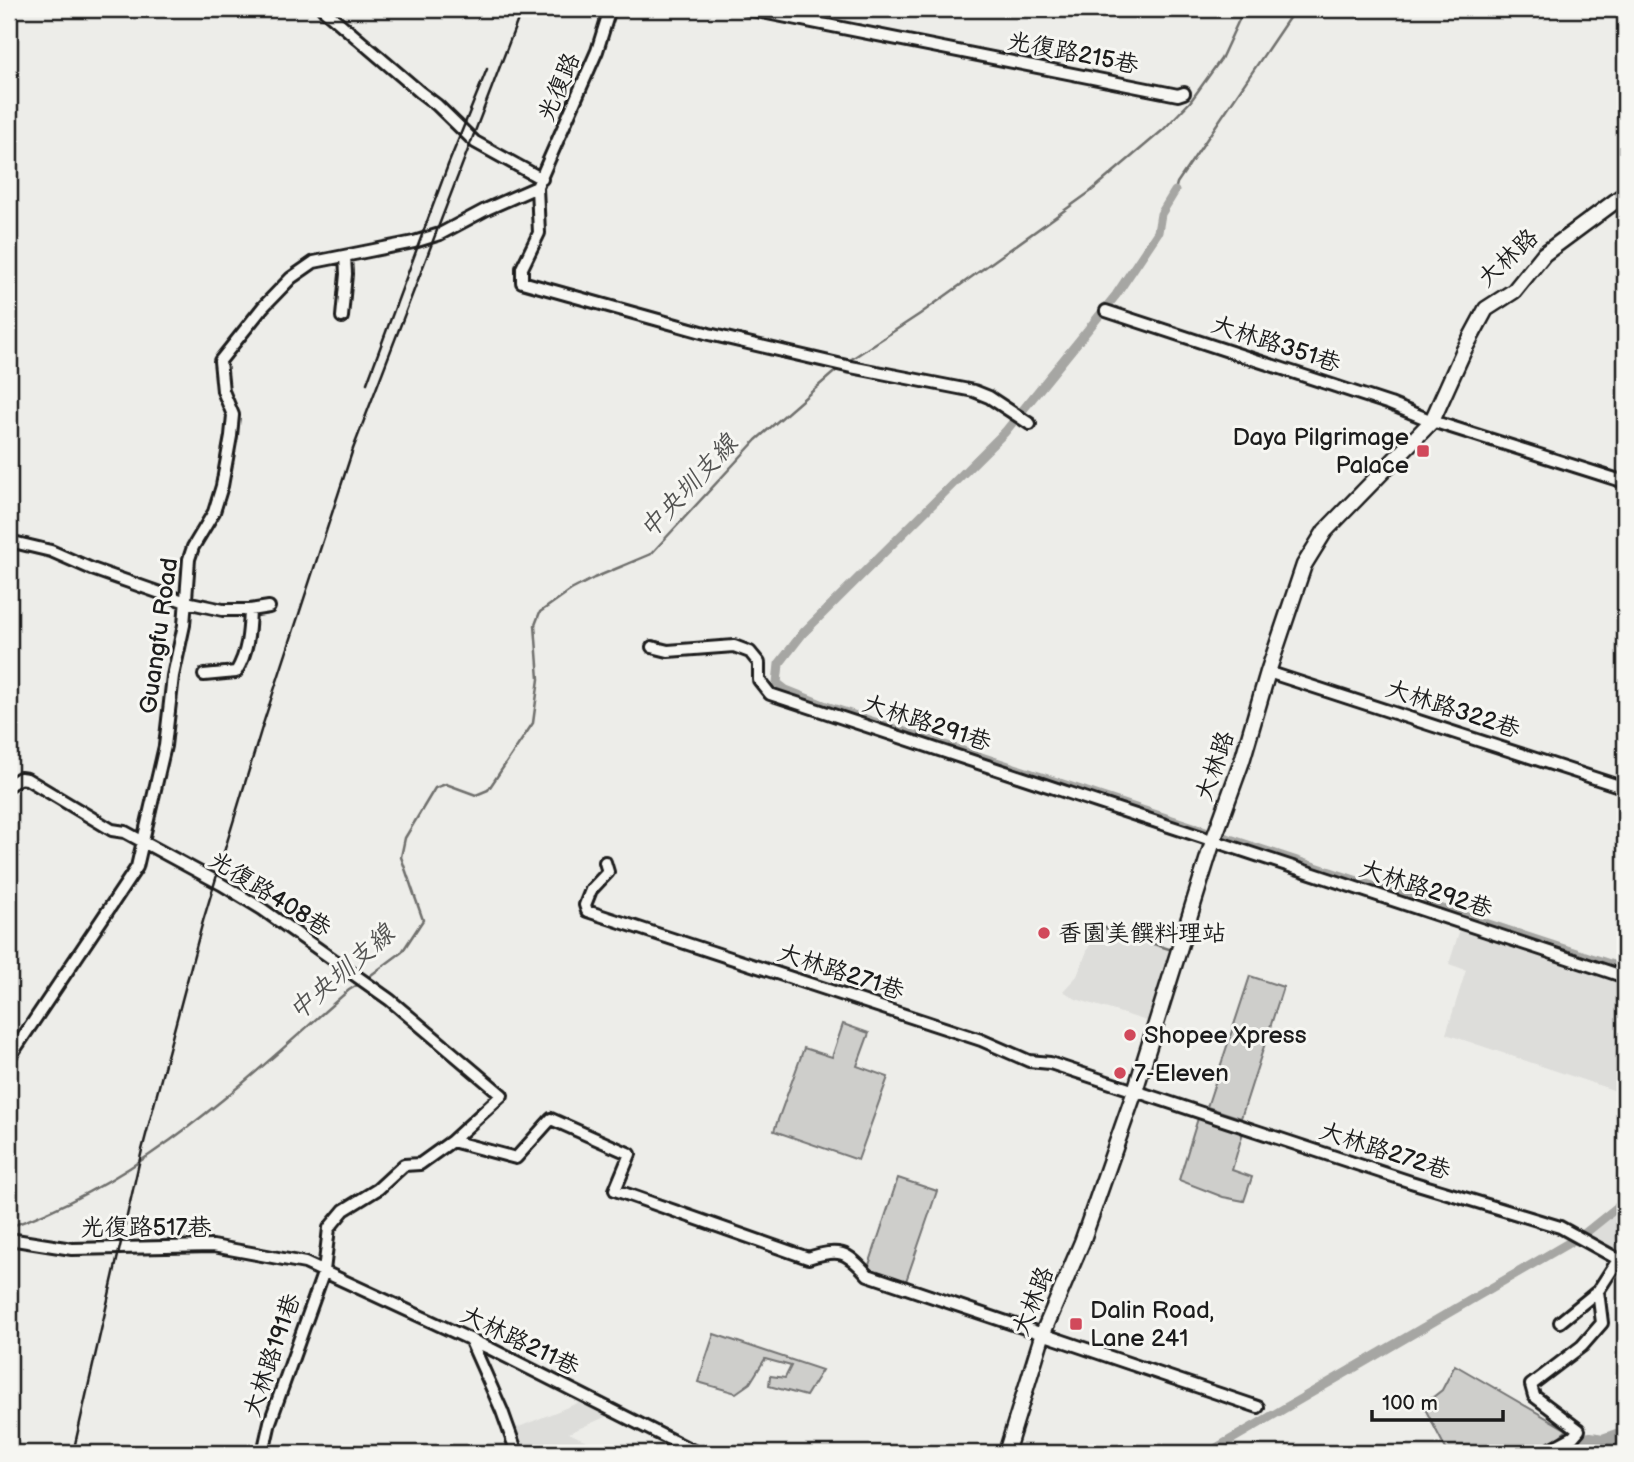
<svg xmlns="http://www.w3.org/2000/svg" width="1634" height="1462" font-family="'Balsamiq Sans','LXGW WenKai TC',sans-serif">
<style>
.built{fill:#ddddda}
.green{fill:#cececb;stroke:#757574;stroke-width:2}
.lines{fill:none;stroke-linecap:round;stroke-linejoin:round}
.stream{stroke:#6f6f6d;stroke-width:2.5}
.canal{stroke:#a6a6a3;stroke-width:9}
.river{stroke:#a6a6a3;stroke-width:16}
.street-casing{stroke:#1c1c1c;stroke-width:16}
.secondary-casing{stroke:#1c1c1c;stroke-width:19}
.street{stroke:#f6f6f2;stroke-width:10}
.secondary{stroke:#f6f6f2;stroke-width:14}
.rail{stroke:#1c1c1c;stroke-width:2.5}
.poi-dot{fill:#d1495b;stroke:#f6f6f2;stroke-width:2.5}
.labels{text-anchor:middle;dominant-baseline:central;stroke-width:6;stroke-linejoin:round;paint-order:stroke}
.street-label{font-size:24px;fill:#1c1c1c;stroke:#f6f6f2}
.poi-label{font-size:24px;fill:#1c1c1c;stroke:#f6f6f2;text-anchor:start}
.water-label{font-size:26px;font-style:italic;fill:#535352;stroke:#f6f6f2}
</style>
<rect width="100%" height="100%" fill="#edede9"/>
<filter id="ink" filterUnits="userSpaceOnUse"><feTurbulence type="fractalNoise" baseFrequency=".0143" numOctaves="2"/><feDisplacementMap in="SourceGraphic" scale="14" xChannelSelector="R" yChannelSelector="G"/><feConvolveMatrix kernelMatrix="1 2 1 2 8 2 1 2 1" color-interpolation-filters="sRGB"/></filter>
<g filter="url(#ink)">
<path class="built" d="M1097 926 1173 951 1150 1022 1076 999 1063 991 1077 976Z
M1461 926 1625 980V1094L1446 1034 1466 970 1449 964Z
M1625 1207V1256L1589 1234Z
M585 1400 612 1414 569 1433 612 1453H523L514 1429Z"/>
<path class="green" d="M1250 976 1283 987 1241 1118 1207 1107Z
M843 1024 869 1033 857 1066 888 1077 858 1160 774 1131 804 1048 832 1057Z
M1199 1115 1244 1129 1232 1170 1252 1177 1244 1201 1223 1197 1179 1180Z
M898 1178 937 1191 905 1284 872 1273 869 1265Z
M714 1334 822 1370 806 1396 769 1386 770 1376 785 1378 791 1366 765 1359 750 1383 736 1393 698 1382Z
M1455 1365 1567 1430 1549 1445 1530 1453H1448L1423 1405 1442 1390Z"/>
<g class="lines">
<path class="stream" d="M17 14 19 9
M1175 191 1177 183 1295 9
M847 362 920 314 1090 192 1163 130 1190 102 1221 59 1244 9
M1092 927 1099 926 1172 950
M367 978 402 952 423 920 401 857 405 838 435 788 446 784 476 795 488 790 533 723 539 679 535 625 540 612 571 590 594 578 651 554 756 440 839 368
M9 1227C142 1182 245 1081 349 990L359 984"/>
<path class="canal" d="M1175 191 1161 214 1158 232 1116 295 1005 432 803 633 779 664 777 683 786 690 826 706 1625 969
M1208 1453 1584 1234 1625 1201"/>
<path class="river" d="M1561 1453 1590 1440 1603 1442 1625 1434"/>
<defs>
<path id="street" d="M323 9 420 92 437 105 475 142 542 179
M747 9 1178 95 1184 93
M537 187 539 233 522 268V282L709 334 851 367 974 391 989 397 1030 424
M1106 311 1390 404 1432 421 1625 482
M342 317 346 274 345 256
M9 541 51 551 92 569 186 602 223 610H250L269 607
M652 647 668 651 734 646 750 652 759 663V680L770 694 1625 977
M1268 672 1625 788
M204 675 236 672C248 652 249 633 250 610
M9 785 20 778 27 779 112 830 125 832 221 884 262 909 390 1000 502 1095 452 1141
M605 862 608 872 591 890 585 905 587 911 981 1040 1029 1061 1050 1063 1411 1182 1560 1227 1625 1263
M9 1058 137 867 165 746 173 676 184 625 189 559 193 547 214 512 222 486 231 436 233 415 223 391 220 361 263 307 291 278 314 262 414 242 440 234 487 209 537 187 597 51 610 9
M9 1239 72 1249 213 1246 305 1263 491 1349 697 1453
M1560 1322 1598 1291
M470 1339 502 1411 517 1453
M263 1453 270 1422 324 1271 329 1228 344 1210 378 1189 404 1165 420 1164 452 1141 516 1158 551 1119 630 1154 615 1190 808 1258C840 1248 846 1251 868 1275L1258 1407
M1543 1453 1573 1437 1579 1430 1534 1396 1531 1385 1582 1346 1602 1323 1598 1291 1618 1260"/>
<path id="secondary" d="M1006 1453 1043 1333 1082 1242 1135 1091 1213 841 1242 761 1268 672 1304 565 1325 531 1432 421 1464 350 1486 309 1514 291 1544 254 1625 194"/>
</defs>
<use href="#street" class="street-casing"/>
<use href="#secondary" class="secondary-casing"/>
<use href="#street" class="street"/>
<use href="#secondary" class="secondary"/>
<path class="rail" d="M367 383 448 165 487 69
M73 1453 142 1150 203 921 263 724 353 449 522 9"/>
</g>
</g>
<g class="poi-dot">
<rect x="1416" y="444" width="14" height="14" rx="3.5"/>
<circle cx="1044" cy="933" r="7"/>
<circle cx="1130" cy="1035" r="7"/>
<circle cx="1120" cy="1073" r="7"/>
<rect x="1069" y="1317" width="14" height="14" rx="3.5"/>
</g>
<g class="labels">
<g class="street-label">
<text transform="translate(1073 53) rotate(11)">光復路215巷</text>
<text transform="translate(559 87) rotate(-67)">光復路</text>
<text transform="translate(1508 258) rotate(-43)">大林路</text>
<text transform="translate(1276 344) rotate(18)">大林路351巷</text>
<text transform="translate(159 636) rotate(-82)">Guangfu Road</text>
<text transform="translate(1453 709) rotate(18)">大林路322巷</text>
<text transform="translate(927 723) rotate(18)">大林路291巷</text>
<text transform="translate(1215 766) rotate(-71)">大林路</text>
<text transform="translate(1426 889) rotate(18)">大林路292巷</text>
<text transform="translate(270 894) rotate(32)">光復路408巷</text>
<text transform="translate(841 972) rotate(18)">大林路271巷</text>
<text transform="translate(1385 1151) rotate(18)">大林路272巷</text>
<text x="146" y="1227">光復路517巷</text>
<text transform="translate(1033 1301) rotate(-68)">大林路</text>
<text transform="translate(520 1341) rotate(26)">大林路211巷</text>
<text transform="translate(272 1355) rotate(-71)">大林路191巷</text>
</g>
<g class="poi-label">
<text x="1409" y="437" text-anchor="end">Daya Pilgrimage<tspan x="1409" dy="28">Palace</tspan></text>
<text x="1058" y="933">香園美饌料理站</text>
<text x="1144" y="1035">Shopee Xpress</text>
<text x="1134" y="1073">7-Eleven</text>
<text x="1090" y="1310">Dalin Road,<tspan x="1090" dy="28">Lane 241</tspan></text>
</g>
<g class="water-label">
<text transform="translate(689 487) rotate(-47)">中央圳支線</text>
<text transform="translate(342 973) rotate(-41)">中央圳支線</text>
</g>
</g>
<rect width="1634" height="1462" fill="none" stroke="#f6f6f2" stroke-width="35"/>
<rect x="18" y="18" width="1599" height="1427" fill="none" stroke="#1c1c1c" stroke-width="2.5" filter="url(#ink)"/>
<path d="M1372 1410v10h131v-10" fill="none" stroke="#1c1c1c" stroke-width="3.5"/>
<text x="1382" y="1410" font-size="21" fill="#1c1c1c" stroke="#f6f6f2" stroke-width="5" paint-order="stroke">100 m</text>
</svg>
